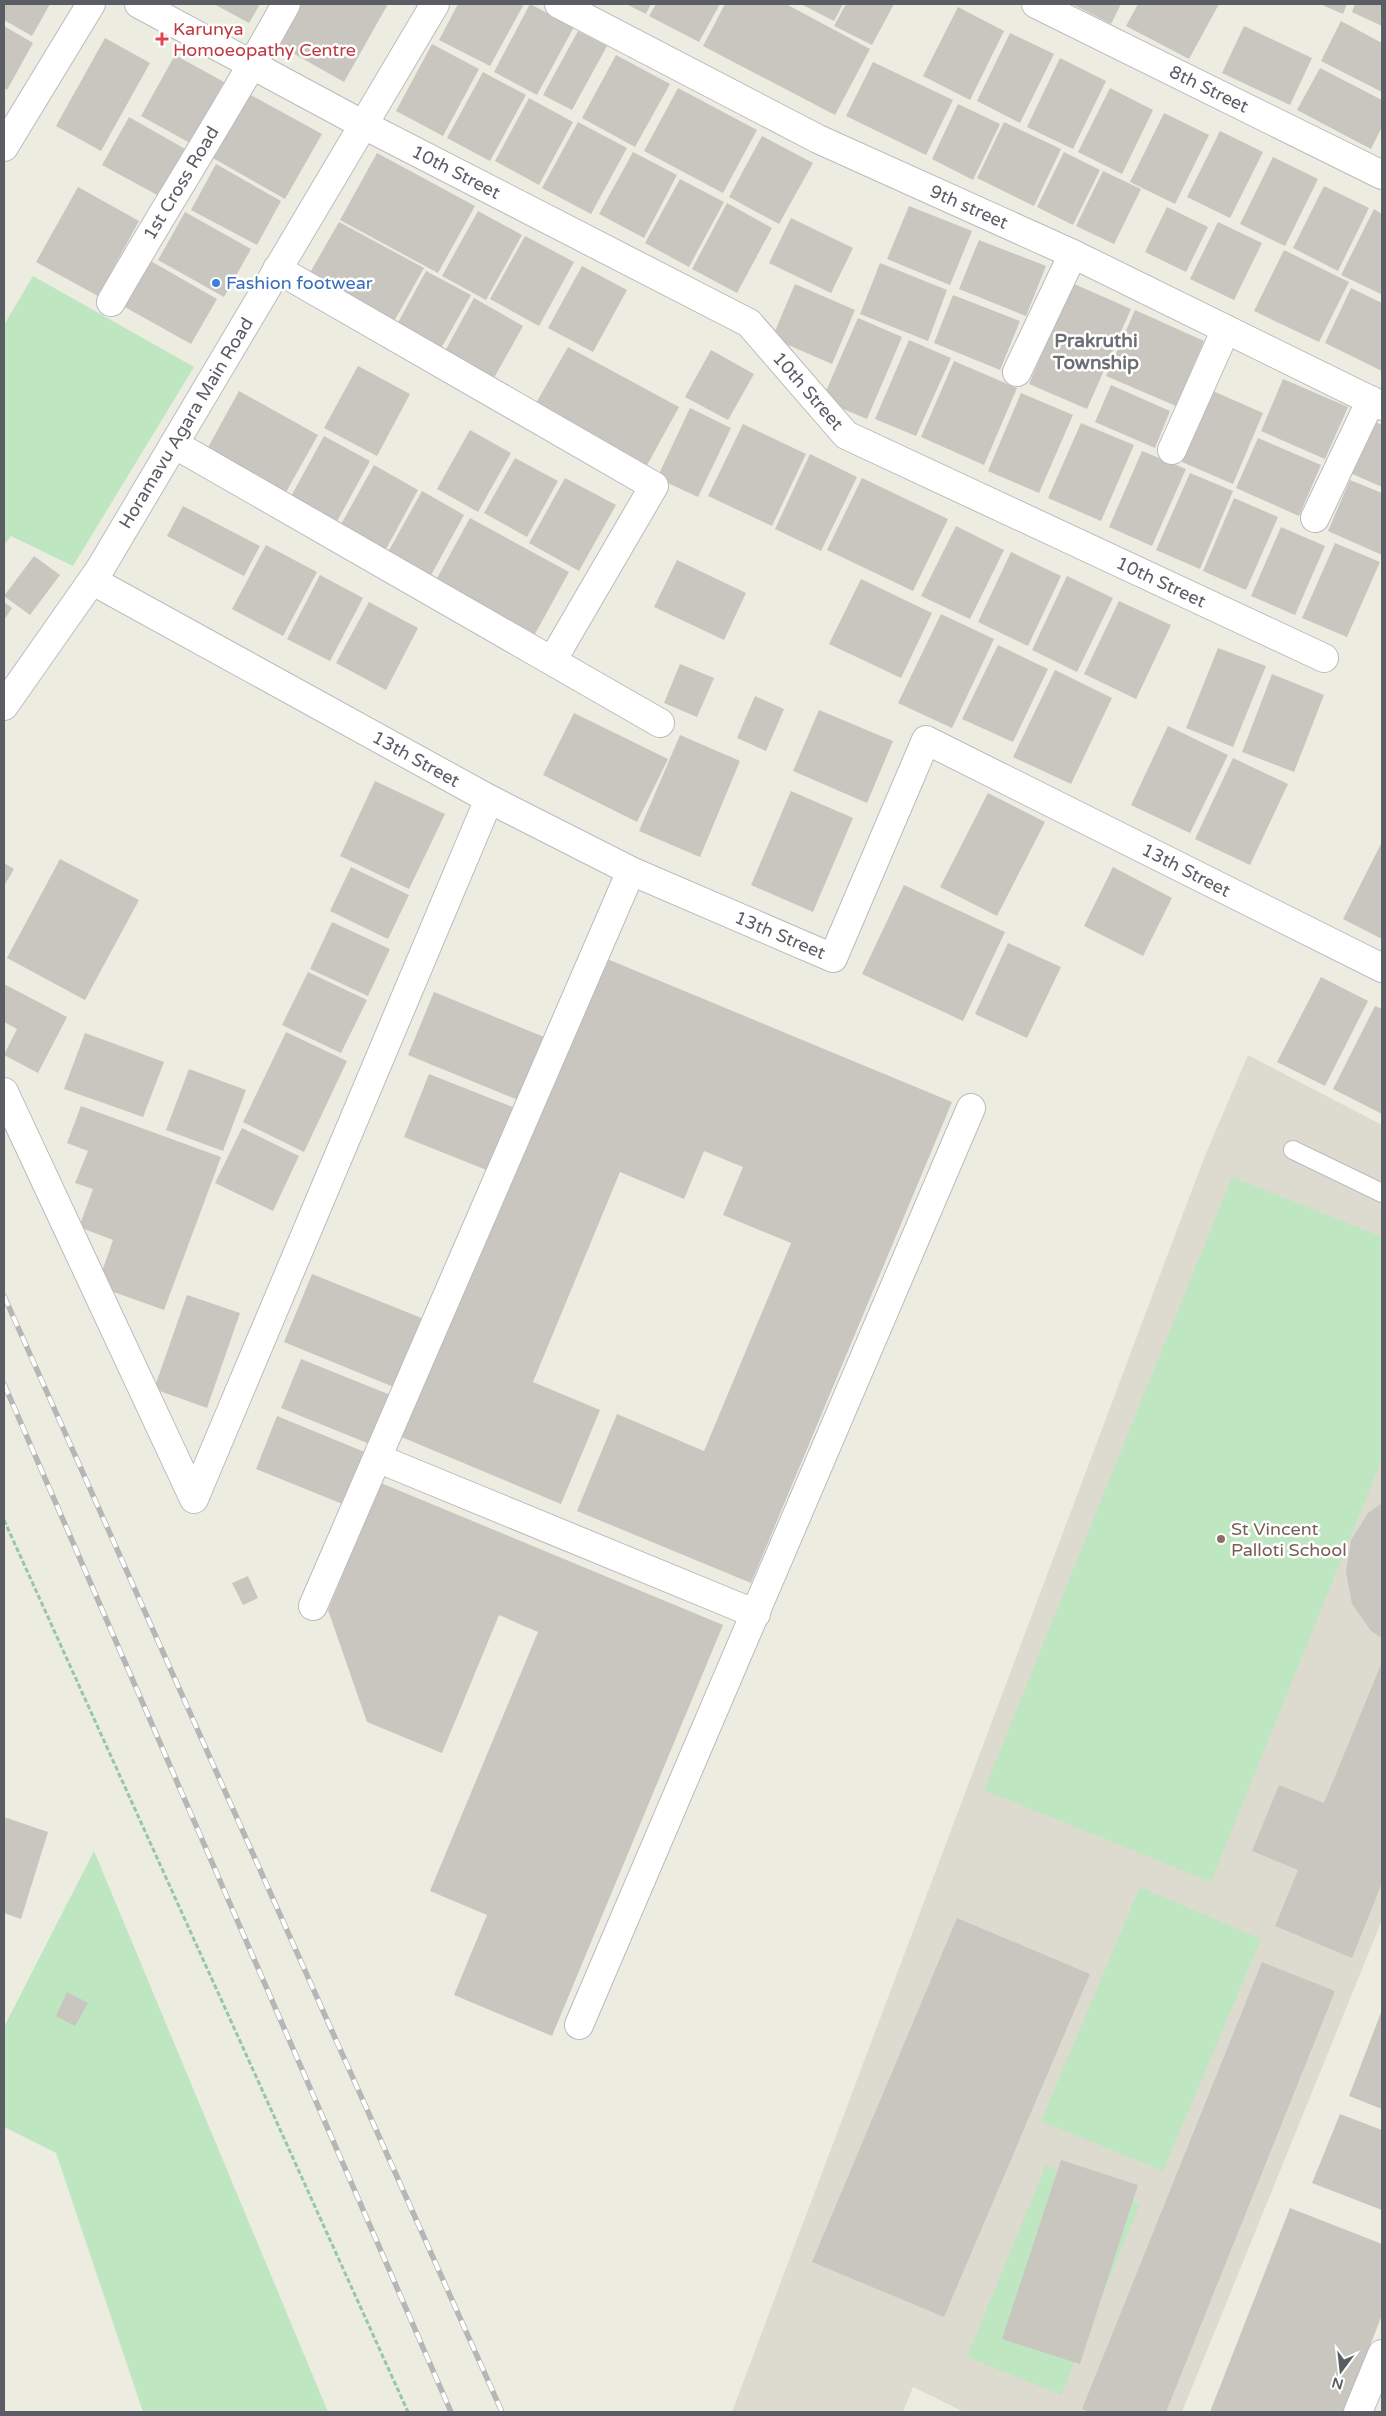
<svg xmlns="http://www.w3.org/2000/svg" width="1386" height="2416" font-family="'Varela Round',sans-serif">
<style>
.education{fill:#dddbd0}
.green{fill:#bde6c1}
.building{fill:#c8c6bf}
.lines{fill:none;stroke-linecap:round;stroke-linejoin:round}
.lane-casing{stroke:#b9bbc1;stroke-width:20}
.street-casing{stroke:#b9bbc1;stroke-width:30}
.secondary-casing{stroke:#babdc4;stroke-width:30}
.path{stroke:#96c7a9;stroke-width:3;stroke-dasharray:5 2.5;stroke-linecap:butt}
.lane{stroke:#fff;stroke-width:18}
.street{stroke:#fff;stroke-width:28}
.secondary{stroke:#fff;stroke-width:28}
.rail-casing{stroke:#b5b6b6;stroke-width:5.5}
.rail{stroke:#fff;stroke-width:4;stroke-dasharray:11;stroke-linecap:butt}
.health-dot{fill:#e0444e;stroke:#fff;stroke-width:2}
.shop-dot{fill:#3f7fe0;stroke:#fff;stroke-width:2}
.education-dot{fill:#8d6e63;stroke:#fff;stroke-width:2}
.labels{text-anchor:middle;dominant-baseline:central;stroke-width:5;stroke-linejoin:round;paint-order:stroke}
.health-label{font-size:18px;fill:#be3a42;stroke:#fff;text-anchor:start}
.street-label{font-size:18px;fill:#5a5d63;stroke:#fff}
.shop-label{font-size:18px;fill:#366cbe;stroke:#fff;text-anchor:start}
.education-label{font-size:18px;fill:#785e54;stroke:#fff;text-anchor:start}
.neighbourhood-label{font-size:19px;font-weight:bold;fill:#6b6f75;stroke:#fff}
</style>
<rect width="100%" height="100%" fill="#edece1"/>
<path class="education" d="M1248 1055 1382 1125V1920L1182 2412H964L913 2387 903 2412H732L1204 1158Z"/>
<path class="green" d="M33 276 194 367 73 566 11 536 4 545V325Z
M1232 1177 1382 1237V1459L1211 1882 984 1790Z
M94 1851 328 2412H143L56 2153 4 2127V2027Z
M1140 1887 1261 1939 1163 2171 1041 2121Z
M1046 2165 1140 2204 1061 2395 967 2357Z"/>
<path class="building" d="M4 4H50L32 36 4 20Z
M214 4H260L249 23Z
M288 4H388L344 82 268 39Z
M458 4H524L490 66 439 40Z
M530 4 574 27 537 95 494 72Z
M626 4H651L646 14Z
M656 4H720L699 42 649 16Z
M725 4H786L870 49 835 115 703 46Z
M801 4H843L834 21Z
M846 4H894L872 45 834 26Z
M1072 4H1121L1111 24Z
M1138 4H1219L1189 59 1126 26Z
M1320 4H1347L1343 14Z
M1355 4H1382V26L1352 12Z
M958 7 1004 31 970 100 923 76Z
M1341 21 1382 43V92L1321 61Z
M4 26 33 43 7 90 4 88Z
M1244 26 1312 58 1290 105 1222 73Z
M578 31 607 46 572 110 543 95Z
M1010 33 1054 54 1020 123 977 101Z
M105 38 150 63 101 151 56 126Z
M432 44 479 69 443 136 396 111Z
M175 55 224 82 190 143 141 116Z
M616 55 670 84 635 147 582 118Z
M1060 58 1106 81 1073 149 1027 127Z
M873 62 953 100 926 155 846 116Z
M1320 68 1382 100V127L1371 149 1297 110Z
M483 72 526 95 490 161 447 138Z
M678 88 757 130 723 193 644 151Z
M1110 88 1153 110 1122 174 1078 152Z
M247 93 322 134 285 199 211 157Z
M529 98 573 122 539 185 495 161Z
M958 104 1000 124 973 180 932 159Z
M1164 113 1209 135 1175 204 1130 182Z
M129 117 187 150 161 197 102 165Z
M578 122 627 148 591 214 542 188Z
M1004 122 1061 149 1034 206 977 178Z
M1220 131 1263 152 1230 218 1187 197Z
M762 136 813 163 779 224 729 197Z
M633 152 677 175 644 238 599 214Z
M1064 152 1100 170 1073 225 1037 207Z
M377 153 475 206 438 273 340 220Z
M1273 157 1318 179 1285 246 1240 224Z
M216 164 281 201 257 245 191 210Z
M1103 171 1141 189 1114 244 1076 226Z
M680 179 724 202 689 267 645 243Z
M1324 186 1369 208 1338 271 1293 248Z
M78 187 139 221 98 296 36 262Z
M727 203 772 228 737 293 692 269Z
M909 206 972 231 950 285 887 259Z
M1167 207 1208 227 1186 272 1145 252Z
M1374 209 1382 214 1381 294 1341 275Z
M478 211 522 235 486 300 442 276Z
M185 212 251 249 224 297 158 260Z
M791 218 853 248 831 293 769 263Z
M339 222 424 268 392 325 307 278Z
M1218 222 1262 243 1234 300 1190 279Z
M525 236 574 262 539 326 490 299Z
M979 240 1046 266 1026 316 959 289Z
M1284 250 1349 282 1319 342 1254 311Z
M149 260 217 299 191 344 123 306Z
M880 263 947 290 928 341 860 314Z
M582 266 627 290 593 352 548 328Z
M426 271 471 295 439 352 395 328Z
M1072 283 1131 309 1087 409 1029 384Z
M795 284 855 310 832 364 772 338Z
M1351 288 1382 303V371L1325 343Z
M953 295 1020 321 1000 370 934 343Z
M474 298 523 326 494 378 445 351Z
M1135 310 1204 341 1176 406 1106 376Z
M858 318 902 337 867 419 822 400Z
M909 340 951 358 916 436 875 419Z
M568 347 679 407 646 467 535 405Z
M711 350 754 374 728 420 685 397Z
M954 361 1017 388 984 465 921 437Z
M358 366 410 394 377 456 324 428Z
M1283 379 1348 407 1325 459 1261 431Z
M1111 385 1170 411 1155 448 1095 422Z
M239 391 318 435 285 494 206 451Z
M1213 391 1263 413 1233 484 1182 462Z
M1021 393 1073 415 1039 493 988 471Z
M690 408 731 428 698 497 657 478Z
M1371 420 1382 425V487L1348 472Z
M1081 423 1134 445 1101 521 1048 498Z
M743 424 806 454 772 526 708 496Z
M470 430 511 453 478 512 437 489Z
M324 436 370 461 335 525 289 500Z
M1258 438 1321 465 1299 516 1236 488Z
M1142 451 1186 469 1152 546 1109 527Z
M810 454 857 477 821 551 775 529Z
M515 458 558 481 527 537 484 513Z
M374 465 418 490 385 551 340 526Z
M1190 473 1233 491 1200 569 1156 550Z
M565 478 616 505 579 571 529 543Z
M862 478 948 519 913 591 827 550Z
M1350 480 1382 493V555L1328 531Z
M422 491 464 515 430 577 387 554Z
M1234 498 1278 517 1246 590 1203 571Z
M183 506 260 546 244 576 167 536Z
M470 518 569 572 535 634 436 580Z
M956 526 1004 550 970 619 921 596Z
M1281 527 1325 546 1295 615 1251 596Z
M1335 543 1380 562 1347 637 1302 618Z
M266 545 317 572 283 636 232 609Z
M1011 552 1061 576 1028 646 978 622Z
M34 556 60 575 30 615 4 596Z
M677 560 746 593 724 640 654 607Z
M320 575 363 598 330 661 287 639Z
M1067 576 1113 598 1077 672 1032 650Z
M861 579 932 613 901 678 829 644Z
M1119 601 1171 625 1136 699 1084 674Z
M4 602 12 608 4 620Z
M369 602 418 628 386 690 336 663Z
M941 614 994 639 952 728 898 703Z
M998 645 1048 669 1013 742 962 719Z
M1218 648 1266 666 1233 747 1186 728Z
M680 664 714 678 697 717 664 703Z
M1055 670 1112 698 1071 784 1013 757Z
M1272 674 1324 695 1294 772 1242 752Z
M755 696 784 709 766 751 737 738Z
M819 710 893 741 867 803 793 771Z
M574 713 668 759 637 822 543 775Z
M1168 726 1228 755 1190 833 1131 805Z
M680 735 740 761 700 857 639 831Z
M1233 758 1288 784 1250 865 1195 839Z
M375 781 445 814 409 889 340 856Z
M791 791 853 818 813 912 751 885Z
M988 793 1045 822 997 916 940 887Z
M1382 842V939L1343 919Z
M60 859 139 900 85 1000 7 958Z
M4 863 14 869 4 886Z
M351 867 409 895 388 939 330 911Z
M1113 867 1172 898 1143 956 1084 926Z
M904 885 1005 932 963 1021 862 974Z
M332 922 390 949 368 996 310 969Z
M1008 943 1061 967 1027 1038 975 1014Z
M600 956 952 1102 751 1583 577 1511 617 1414 704 1451 791 1243 723 1215 743 1167 704 1151 684 1199 620 1172 533 1382 600 1410 561 1504 399 1436Z
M308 972 367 1000 341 1053 282 1025Z
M1321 977 1368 1001 1325 1086 1277 1062Z
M4 984 67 1017 38 1073 4 1055 17 1029 4 1022Z
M434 992 549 1039 523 1102 408 1055Z
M1375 1006 1382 1009V1114L1333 1089Z
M286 1032 347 1061 304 1152 243 1122Z
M85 1033 164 1062 143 1117 64 1089Z
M189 1069 246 1090 223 1151 166 1130Z
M429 1074 515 1108 489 1171 404 1137Z
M81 1106 221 1157 164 1310 97 1286 113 1240 79 1227 93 1189 75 1183 88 1151 67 1143Z
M242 1128 299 1156 273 1211 215 1183Z
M312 1274 424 1319 396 1388 284 1342Z
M187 1295 240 1313 207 1408 154 1389Z
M301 1359 393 1396 372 1445 281 1408Z
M277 1416 372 1455 350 1507 256 1469Z
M381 1483 723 1625 552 2036 454 1995 487 1915 430 1891 538 1632 499 1615 442 1753 367 1722 328 1610Z
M1382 1503V1638L1371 1631 1352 1604 1346 1572 1351 1540 1368 1513Z
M248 1576 258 1598 243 1605 232 1583Z
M1382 1662V1883L1352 1958 1275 1926 1298 1870 1252 1851 1279 1785 1324 1803Z
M4 1817 48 1832 21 1919 4 1913Z
M957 1918 1090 1974 944 2317 812 2262Z
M1262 1962 1335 1991 1166 2412H1090L1082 2409Z
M67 1992 88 2003 75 2026 56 2016Z
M1382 2010V2109L1349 2096Z
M1340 2114 1382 2130V2210L1312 2183Z
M1061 2160 1138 2185 1080 2364 1002 2339Z
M1290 2208 1382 2244V2315L1344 2412H1210Z"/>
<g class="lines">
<defs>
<path id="lane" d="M1293 1150 1382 1193"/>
<path id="street" d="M139 4 362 124 749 323 846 435 1324 658
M559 4 818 139 1073 254 1382 406
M1036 4 1382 175
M4 147 91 4
M277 269 654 486 552 661
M111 302C168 202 231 105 286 4
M1017 372 1073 254
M174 444 660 723
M1172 450 1226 329
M1315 518 1371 400
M93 581 489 799 631 871 833 958 926 740 1382 968
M4 1092 194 1499 489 799
M377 1458 756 1614
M313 1606 631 871
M579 2025 971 1108
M1358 2412 1382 2354"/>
<path id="secondary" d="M4 706 100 569 435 4"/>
</defs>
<use href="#lane" class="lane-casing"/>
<use href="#street" class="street-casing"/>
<use href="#secondary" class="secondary-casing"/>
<path class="path" d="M4 1520 408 2412"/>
<use href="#lane" class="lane"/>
<use href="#street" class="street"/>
<use href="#secondary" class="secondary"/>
<defs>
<path id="rail" d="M4 1296 502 2412
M4 1384 451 2412"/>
</defs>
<use href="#rail" class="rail-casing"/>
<use href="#rail" class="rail"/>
</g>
<path class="health-dot" d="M159.5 31.5h5v5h5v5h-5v5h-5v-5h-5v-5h5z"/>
<circle class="shop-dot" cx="216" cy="283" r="5"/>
<circle class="education-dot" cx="1221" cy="1539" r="5"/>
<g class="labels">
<g class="health-label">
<text x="173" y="29">Karunya<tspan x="173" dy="21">Homoeopathy Centre</tspan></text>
</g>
<g class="street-label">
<text transform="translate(1209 89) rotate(26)">8th Street</text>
<text transform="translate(456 172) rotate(27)">10th Street</text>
<text transform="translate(181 183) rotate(-59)">1st Cross Road</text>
<text transform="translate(969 207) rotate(24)">9th street</text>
<text transform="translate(808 391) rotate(49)">10th Street</text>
<text transform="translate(186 423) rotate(-59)">Horamavu Agara Main Road</text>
<text transform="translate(1161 582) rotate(25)">10th Street</text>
<text transform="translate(416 759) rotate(29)">13th Street</text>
<text transform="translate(1186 870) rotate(27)">13th Street</text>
<text transform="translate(780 935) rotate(23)">13th Street</text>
</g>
<g class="shop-label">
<text x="226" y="283">Fashion footwear</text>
</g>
<g class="education-label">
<text x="1231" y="1529">St Vincent<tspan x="1231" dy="21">Palloti School</tspan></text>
</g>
<g class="neighbourhood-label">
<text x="1096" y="341">Prakruthi<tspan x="1096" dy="22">Township</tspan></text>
</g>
</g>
<rect width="1386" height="2416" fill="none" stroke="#5a5d63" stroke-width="10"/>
<g transform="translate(1341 2371) rotate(195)" stroke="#ffffff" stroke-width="4" paint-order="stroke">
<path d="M0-4L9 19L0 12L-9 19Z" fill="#5a5d63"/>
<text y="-8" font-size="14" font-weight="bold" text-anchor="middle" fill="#5a5d63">N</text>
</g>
</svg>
